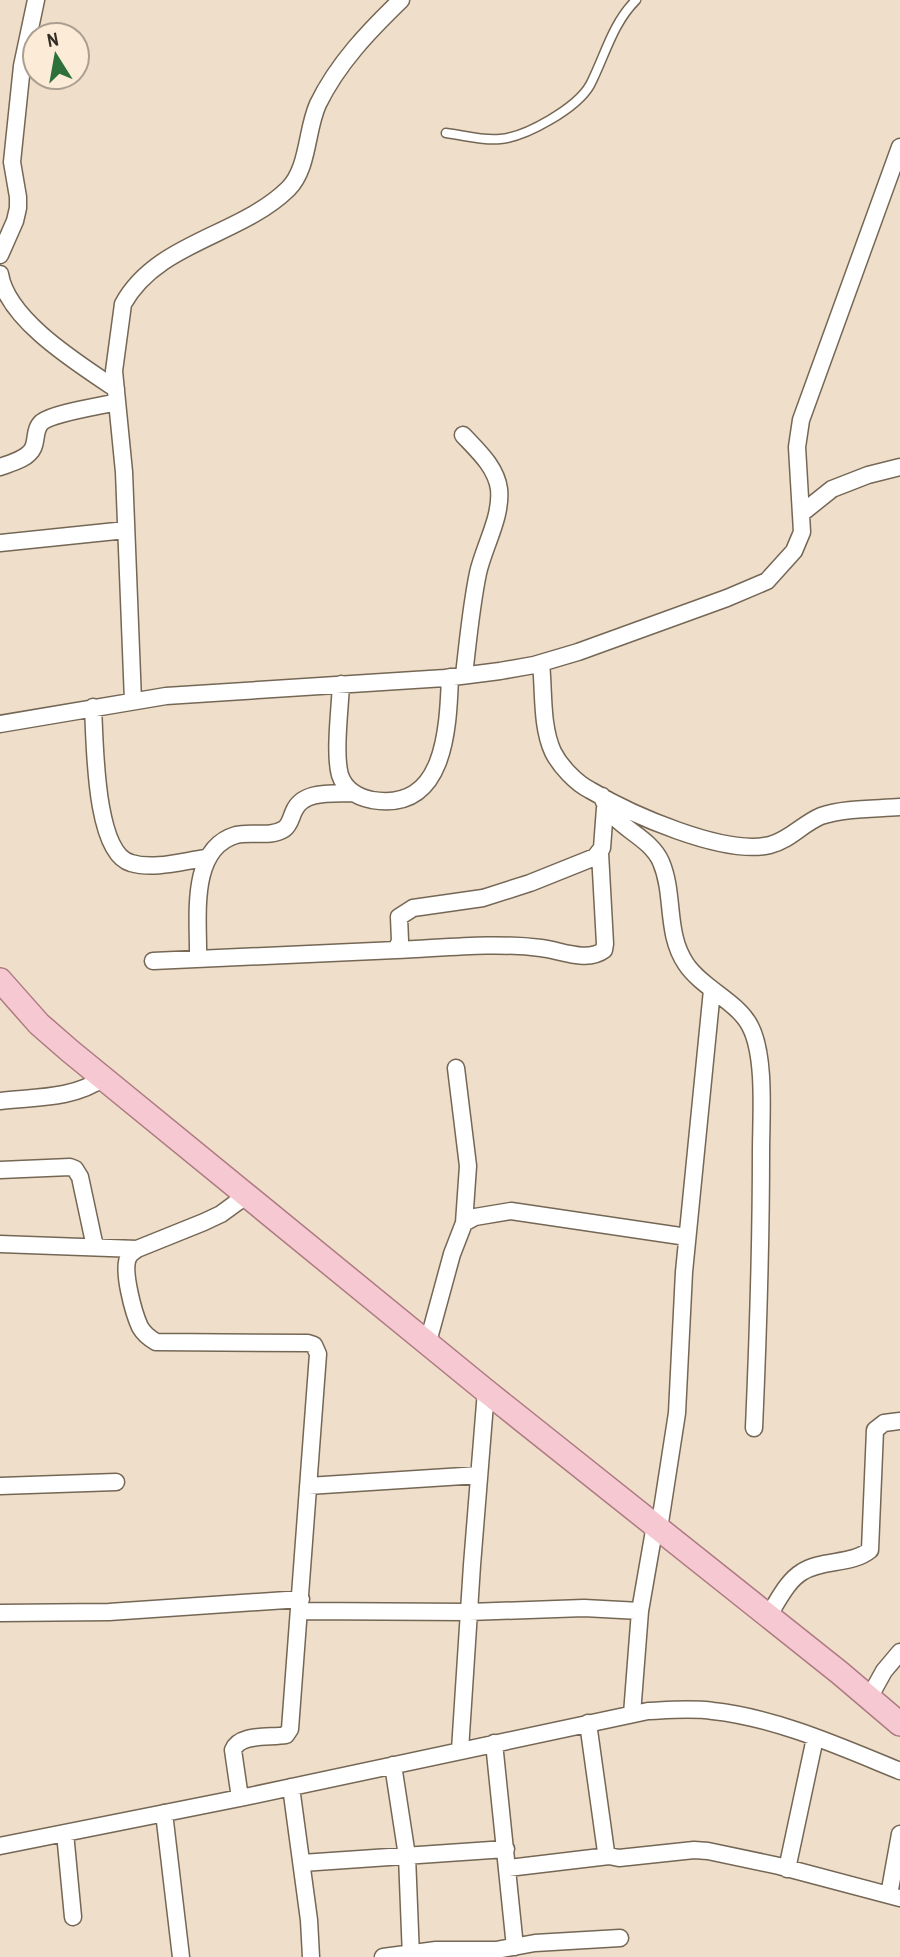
<svg xmlns="http://www.w3.org/2000/svg" width="900" height="1957" font-family="'Archivo Narrow',sans-serif">
<style>
.lines{fill:none;stroke-linecap:round;stroke-linejoin:round}
.service-casing{stroke:#756755;stroke-width:11}
.minor-casing{stroke:#756755;stroke-width:19}
.primary-casing{stroke:#ae7a81;stroke-width:26}
.service{stroke:#fff;stroke-width:8}
.minor{stroke:#fff;stroke-width:16}
.primary{stroke:#f6c8d1;stroke-width:23}
</style>
<rect width="100%" height="100%" fill="#eedeca"/>
<g class="lines">
<defs>
<path id="service" d="M446 133C463 135 483 141 500 139 526 137 577 108 590 85 605 56 612 24 636 0"/>
<path id="minor" d="M0 255 15 221 18 208V197L12 162 22 66 36 0
M0 274C7 320 79 364 116 389
M463 435C478 451 496 467 499 489 502 517 484 546 478 573 471 607 468 641 464 675
M0 467C11 463 28 459 33 448 37 440 34 429 42 422 53 413 101 406 117 402
M802 513 832 489 868 475 900 467
M0 543 126 530
M541 663C544 691 541 726 553 752 560 766 576 783 590 790 630 814 724 856 770 845 790 840 802 824 821 816 844 808 875 809 900 807
M341 684C340 708 334 754 340 775 345 790 357 797 372 800 445 812 448 730 450 677
M133 701 124 472 114 371 123 304C157 242 240 236 288 189 309 168 306 130 318 104 338 63 369 31 401 0
M93 707C95 740 94 853 131 863 154 870 183 861 206 858
M0 724 166 696 445 678 500 671 534 665 578 652 727 598 767 581 794 551 802 532 797 447 801 420 900 147
M602 796C610 827 649 834 661 862 675 895 665 933 686 964 702 988 738 1002 750 1026 766 1056 761 1117 761 1152 761 1244 758 1336 754 1428
M396 950C444 948 494 942 541 948 560 950 587 963 604 950L605 944 600 853
M198 959C199 920 188 849 236 835 251 831 270 838 284 829 290 825 291 817 294 811 303 790 333 794 352 793
M153 961 396 950 400 941 399 917 413 908 483 898 530 883 595 857 602 848 605 808
M456 1068 468 1166 464 1223
M0 1101C34 1097 74 1099 103 1078
M0 1170 70 1167 75 1169 80 1177 95 1247
M0 1244 137 1249
M428 1342 452 1254 464 1223 475 1217 511 1211 687 1237
M0 1486 116 1482
M308 1486 479 1475
M659 1529 677 1413 684 1272 712 990
M300 1611 469 1612 584 1608 640 1611
M0 1613 109 1612 301 1599
M768 1616C778 1601 787 1581 802 1572 822 1559 852 1565 870 1550L875 1430 884 1423 900 1421
M869 1698 884 1671 900 1652
M632 1714 640 1611 655 1525
M588 1723 606 1852 609 1856 619 1858 694 1850 708 1851 779 1866 900 1898
M494 1743 515 1947
M460 1750 472 1565 486 1391
M393 1765 407 1856 411 1957
M291 1787 309 1920 311 1957
M240 1798 233 1750C240 1733 270 1738 286 1735L290 1729 318 1354 314 1345 308 1343 156 1342C149 1338 144 1334 140 1327 134 1314 121 1269 129 1256 131 1253 134 1251 137 1249L204 1222 221 1214 247 1195
M164 1813 181 1957
M65 1833 73 1917
M0 1846 245 1797 648 1711C670 1710 692 1708 713 1711 777 1718 841 1747 900 1771
M302 1863 506 1849
M508 1868 609 1856
M787 1869 815 1738
M889 1895 900 1834
M383 1957 436 1950H496L535 1943 620 1938"/>
<path id="primary" d="M0 980 39 1024 70 1051 486 1391 840 1673 900 1724"/>
</defs>
<use href="#service" class="service-casing"/>
<use href="#minor" class="minor-casing"/>
<use href="#primary" class="primary-casing"/>
<use href="#service" class="service"/>
<use href="#minor" class="minor"/>
<use href="#primary" class="primary"/>
</g>
<g transform="translate(56 56) rotate(349)"><circle r="33" fill="#fbebd7" stroke="#ab9f90" stroke-width="2"/>
<path d="M0-5L12 26L0 18L-12 26Z" fill="#2d703a"/>
<text y="-10" font-size="19" font-weight="bold" text-anchor="middle" fill="#332d25">N</text>
</g>
</svg>
